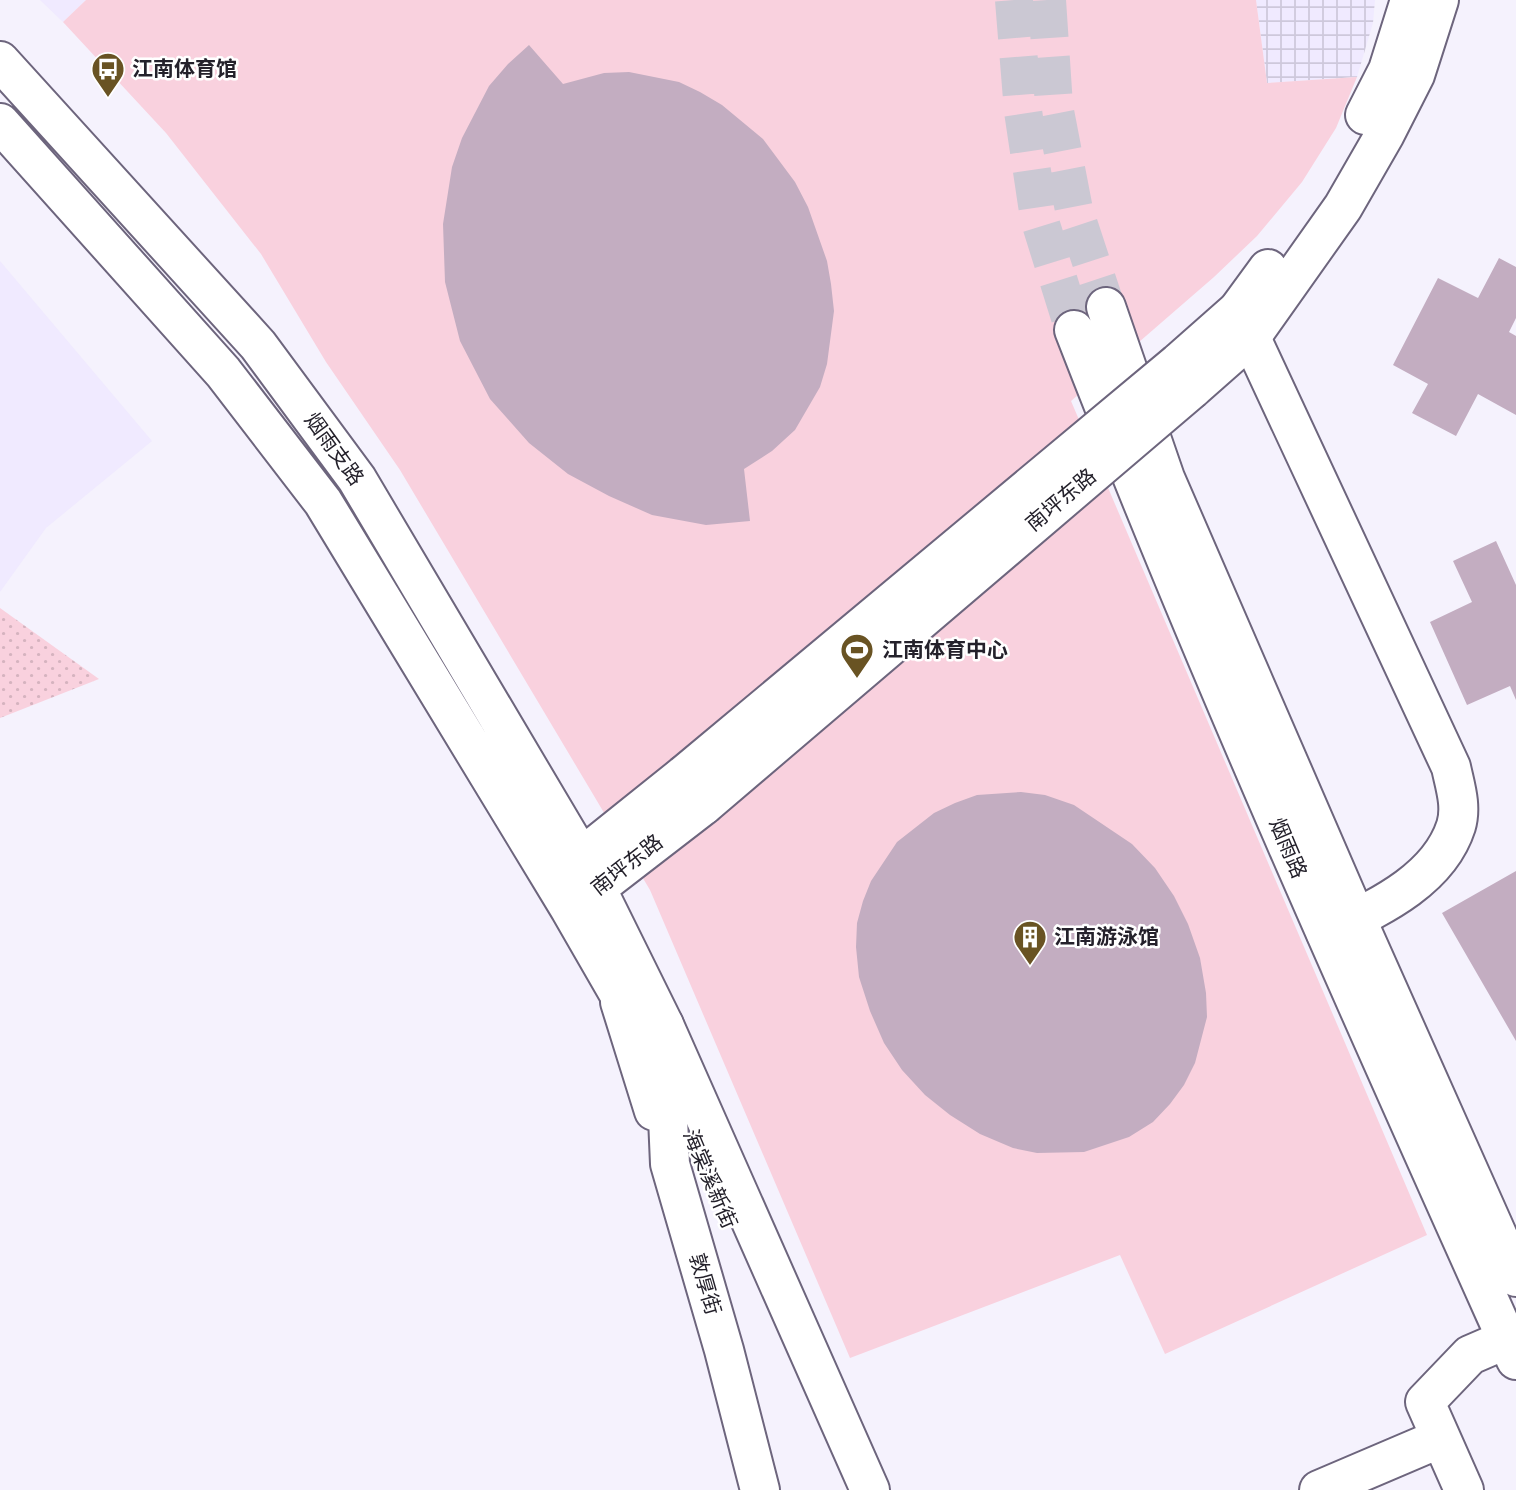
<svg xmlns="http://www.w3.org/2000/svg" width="1516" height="1490" font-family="Karla,'Noto Sans SC',sans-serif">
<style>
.built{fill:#f0eaff}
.industrial{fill:url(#industrial-grid)}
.grass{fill:url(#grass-dots)}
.green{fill:#f9d1de}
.building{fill:#c3adc1}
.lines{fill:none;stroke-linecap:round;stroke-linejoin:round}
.major-tunnel{stroke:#cbc8d3;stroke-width:38;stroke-dasharray:38 19;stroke-linecap:butt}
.minor-casing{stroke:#6d657d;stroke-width:42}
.major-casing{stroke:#6d657d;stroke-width:42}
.minor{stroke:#fff;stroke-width:38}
.major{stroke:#fff;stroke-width:38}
.major-bridge-casing{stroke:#6d657d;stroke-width:42;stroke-linecap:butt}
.major-bridge{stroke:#fff;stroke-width:38}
.labels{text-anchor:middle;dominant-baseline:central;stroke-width:5;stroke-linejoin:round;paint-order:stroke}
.poi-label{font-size:21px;font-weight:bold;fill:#24212b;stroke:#fff;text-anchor:start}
.street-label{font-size:21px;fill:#24212b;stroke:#fff}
</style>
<defs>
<pattern id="industrial-grid" width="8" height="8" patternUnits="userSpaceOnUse" patternTransform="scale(1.75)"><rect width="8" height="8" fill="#f0eaff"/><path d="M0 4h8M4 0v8" fill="none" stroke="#cec8db"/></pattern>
<pattern id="grass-dots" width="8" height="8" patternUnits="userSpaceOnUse" patternTransform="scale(1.75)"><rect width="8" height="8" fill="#f9d1de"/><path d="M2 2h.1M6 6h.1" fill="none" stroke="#d5b3bf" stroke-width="1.8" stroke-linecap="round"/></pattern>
</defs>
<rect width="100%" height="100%" fill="#f5f2fd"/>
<path class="built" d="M40 0H86L63 22Z
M0 261 152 441 46 528 0 592Z"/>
<path class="industrial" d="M1256 0H1375L1373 23 1357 77 1267 83Z"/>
<path class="grass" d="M0 608 99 679 0 718Z"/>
<path class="green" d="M86 0H1256L1267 83 1357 77 1336 128 1302 182 1257 236 1214 277 1071 401 1427 1235 1165 1354 1120 1255 850 1358 650 890 400 470 326 362 261 254 166 133 63 22Z"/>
<path class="building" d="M529 45 563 84 604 73 629 72 679 82 700 92 722 105 763 139 795 182 808 207 827 261 831 284 834 311 827 364 820 387 795 430 772 451 744 469 750 521 706 525 652 515 609 496 568 474 529 443 490 399 460 341 445 282 443 224 452 167 462 138 489 86 508 64Z
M1499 258 1516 267V318L1509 332 1516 336V415L1478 394 1456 436 1412 413 1428 384 1393 365 1438 278 1478 298Z
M1496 541 1516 585V700L1510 686 1467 705 1430 622 1472 602 1453 561Z
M1021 792 1045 795 1074 805 1132 844 1155 868 1174 896 1188 924 1200 958 1206 993 1207 1017 1195 1063 1184 1085 1170 1104 1153 1122 1129 1137 1084 1152 1037 1153 1013 1148 980 1134 950 1115 925 1095 902 1070 884 1043 870 1011 859 977 856 947 857 923 863 901 871 881 897 842 934 813 955 803 977 795Z
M1516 871V1041L1442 913Z"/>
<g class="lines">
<path class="major-tunnel" d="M1014 0 1023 111 1039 218 1074 330
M1047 0 1054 106 1074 210 1106 307"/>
<defs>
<path id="minor" d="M1238 310 1451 767C1455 786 1462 806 1456 826 1438 882 1375 909 1326 933
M620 1002 654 1111
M664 1025 670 1164 724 1350 760 1490
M1319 1490 1441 1438
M1464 1490 1425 1402 1470 1355 1507 1339"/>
<path id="major" d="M0 61 258 345 357 479 581 857 664 1025 870 1490
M1365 115 1388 70 1410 0
M0 123 223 372 323 502 570 909 642 1034
M1106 307 1165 478 1356 918 1516 1277
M1074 330C1209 678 1363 1019 1516 1360
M1178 363 1238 310 1268 269
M1192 389 1251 337 1343 207 1385 134 1415 75 1439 0
M563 872 684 775
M577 903 704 805"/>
</defs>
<use href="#minor" class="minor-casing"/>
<use href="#major" class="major-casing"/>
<use href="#minor" class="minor"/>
<use href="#major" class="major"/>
<defs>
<path id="major-bridge" d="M684 775 1178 363
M704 805 1192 389"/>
</defs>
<use href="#major-bridge" class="major-bridge-casing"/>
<use href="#major-bridge" class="major-bridge"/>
</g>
<defs>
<symbol id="bus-pin" viewBox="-11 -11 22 30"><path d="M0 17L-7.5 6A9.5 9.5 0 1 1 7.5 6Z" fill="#695323" stroke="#fff"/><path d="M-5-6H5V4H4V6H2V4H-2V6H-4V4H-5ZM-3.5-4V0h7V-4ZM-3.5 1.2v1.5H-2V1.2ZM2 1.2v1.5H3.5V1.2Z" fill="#fff"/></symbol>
<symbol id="stadium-pin" viewBox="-11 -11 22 30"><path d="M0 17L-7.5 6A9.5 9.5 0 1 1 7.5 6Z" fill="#695323" stroke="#fff"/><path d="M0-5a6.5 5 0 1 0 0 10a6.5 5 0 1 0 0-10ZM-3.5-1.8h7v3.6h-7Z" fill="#fff"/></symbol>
<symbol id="building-pin" viewBox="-11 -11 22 30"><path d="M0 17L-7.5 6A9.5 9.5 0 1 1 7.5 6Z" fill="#695323" stroke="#fff"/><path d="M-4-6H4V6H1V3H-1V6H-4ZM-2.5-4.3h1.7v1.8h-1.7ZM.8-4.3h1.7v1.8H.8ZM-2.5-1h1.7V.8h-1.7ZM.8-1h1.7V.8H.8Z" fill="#fff"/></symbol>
</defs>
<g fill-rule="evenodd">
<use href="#bus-pin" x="89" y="50" width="38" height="52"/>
<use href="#stadium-pin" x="838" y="631" width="38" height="52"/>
<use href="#building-pin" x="1011" y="918" width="38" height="52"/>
</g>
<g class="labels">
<g class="poi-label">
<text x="132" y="69">江南体育馆</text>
<text x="882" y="650">江南体育中心</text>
<text x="1054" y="937">江南游泳馆</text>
</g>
<g class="street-label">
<text transform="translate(334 449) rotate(54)">烟雨支路</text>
<text transform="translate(1061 500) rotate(-40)">南坪东路</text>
<text transform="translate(1288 848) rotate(67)">烟雨路</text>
<text transform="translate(627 865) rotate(-38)">南坪东路</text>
<text transform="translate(710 1179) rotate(67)">海棠溪新街</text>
<text transform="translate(705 1284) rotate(74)">敦厚街</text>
</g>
</g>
</svg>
